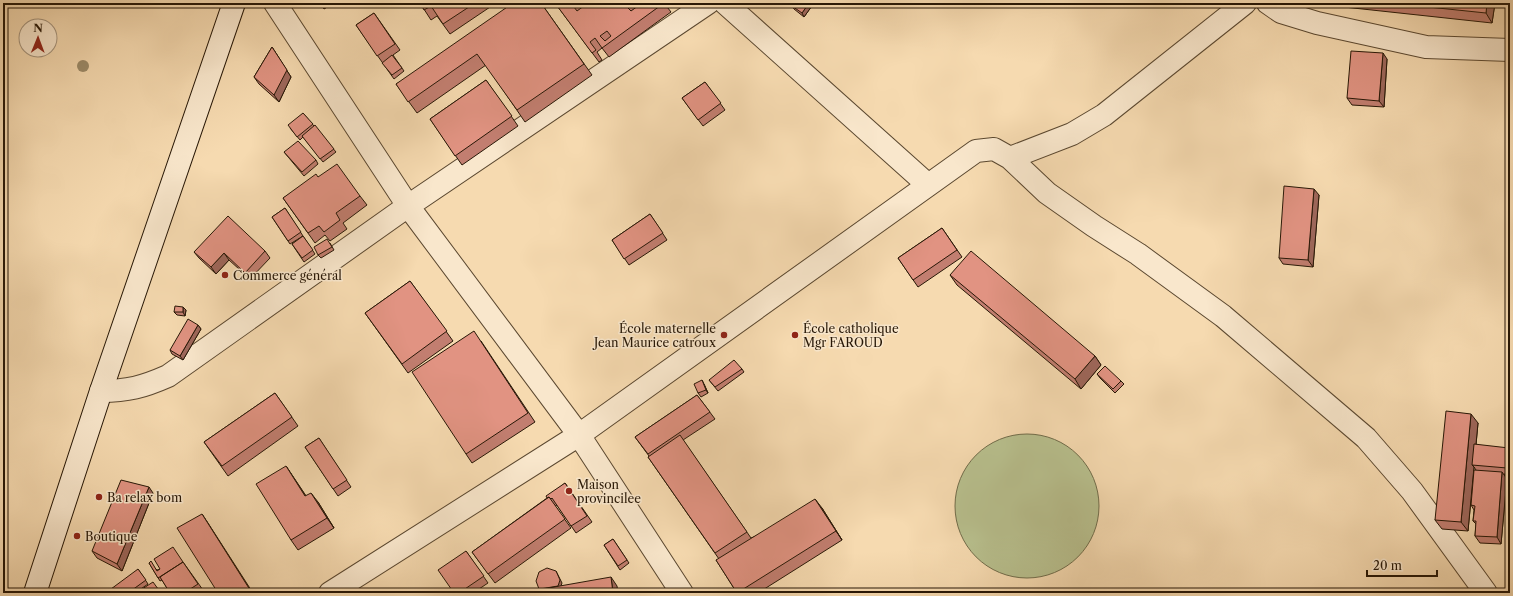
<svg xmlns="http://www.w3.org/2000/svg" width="1513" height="596" font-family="'Libre Caslon Text',serif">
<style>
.grass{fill:#b8c08e;stroke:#706c4a}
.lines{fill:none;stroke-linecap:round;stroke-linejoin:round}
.street-casing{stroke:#5b4830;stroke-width:24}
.secondary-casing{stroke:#271706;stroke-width:24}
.street{stroke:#f9e7cc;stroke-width:22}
.secondary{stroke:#f9e7cc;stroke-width:22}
.tree{fill:#9c8b69}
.wall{fill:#c27e70;stroke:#271706}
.shaded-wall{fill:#9e675b;stroke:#271706}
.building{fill:#e19382;stroke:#271706;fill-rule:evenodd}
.poi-dot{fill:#8f2418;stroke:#f9e7cc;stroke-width:1.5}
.labels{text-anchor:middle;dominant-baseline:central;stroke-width:3;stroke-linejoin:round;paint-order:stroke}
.poi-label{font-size:12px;fill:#271706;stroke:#f9e7cc;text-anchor:start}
</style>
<rect width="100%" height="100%" fill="#f6dab0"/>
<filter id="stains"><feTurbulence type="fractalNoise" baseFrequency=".005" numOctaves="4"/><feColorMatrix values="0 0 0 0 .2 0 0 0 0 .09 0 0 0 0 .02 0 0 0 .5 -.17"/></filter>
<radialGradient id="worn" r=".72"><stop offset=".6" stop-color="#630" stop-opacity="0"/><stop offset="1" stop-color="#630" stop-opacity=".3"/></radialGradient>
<path class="grass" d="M955 506a72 72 0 1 1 144 0a72 72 0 1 1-144 0Z"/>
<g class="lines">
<defs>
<path id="street" d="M275 3 408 206 579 435 682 593
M725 3 927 184
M1268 3 1281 12 1317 23 1426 47 1510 50
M1010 158 1047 193 1094 226 1138 254 1223 316 1366 438 1412 491 1486 593
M101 391C128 391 143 387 168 376L408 206 708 3
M330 593 579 435 976 151 994 149 1010 158 1072 134 1104 115 1245 3"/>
<path id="secondary" d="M35 593 101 391 234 3"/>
</defs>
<use href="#street" class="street-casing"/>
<use href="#secondary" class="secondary-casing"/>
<use href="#street" class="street"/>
<use href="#secondary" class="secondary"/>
</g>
<circle class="tree" cx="83" cy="66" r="6"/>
<path class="wall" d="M320 3H334L324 9Z
M420 3H496L450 34 437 16 431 20Z
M541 3 592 75 525 122 486 65 417 113 396 84Z
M555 3H633L636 7 664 3 671 12 609 57 602 48 597 52 602 60 599 62Z
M814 3 804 17 794 9 792 6Z
M1341 3H1495L1492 23 1344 7Z
M374 13 400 50 393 55 404 71 394 79 382 62 356 25Z
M272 47 291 77 279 102 259 84 254 77Z
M1387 59 1384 107 1352 105 1347 98Z
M486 80 518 126 462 165 430 119Z
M705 82 725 110 703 126 682 98Z
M303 113 336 152 323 162 303 137 300 140 290 128Z
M284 152 316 160 318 164 304 176Z
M318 177 360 196 367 205 343 223 347 229 330 241 325 235 315 243 283 198Z
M1319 195 1313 267 1283 264 1279 258Z
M285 208 303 236 290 244 272 217Z
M650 214 667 240 629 265 612 240Z
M942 228 962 257 918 287 898 258Z
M303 236 315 254 304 262 292 244Z
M330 243 334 250 321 258 318 255Z
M265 251 270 258 250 279 229 260 216 274 199 258 194 252Z
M950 275 1095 356 1101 365 1081 389 957 285Z
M410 281 453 341 408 373 365 313Z
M186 310 185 316 177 315 174 312Z
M198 325 201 329 183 360 172 354 170 350Z
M481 341 535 422 472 463 466 454Z
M742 369 744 372 718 391 709 380Z
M1097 374 1121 381 1124 384 1115 393 1100 378Z
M704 384 708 393 701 397 698 393Z
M275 393 298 426 228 476 204 442Z
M697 395 715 419 683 440 751 538 822 508 842 540 758 593H737L716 560 719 559 648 457 649 456 635 437Z
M1478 423 1476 445 1510 450V475L1504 474 1507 479 1501 544 1480 543 1475 536 1476 524 1473 521 1474 510 1471 505 1476 470 1474 467 1468 531 1442 529 1435 520Z
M319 438 351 487 338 496 305 447Z
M286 466 306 496 318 502 334 528 298 550 291 540Z
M565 483 592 522 576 533 557 505 555 506 571 528 495 583 472 552 547 498Z
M153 493 122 571 97 558 92 551Z
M613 539 629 563 620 570 604 545Z
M466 551 488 583 473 593H454Z
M183 562 203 590 199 593H170L162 580 160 581 149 563 157 570Z
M138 569 148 584 135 593H114Z"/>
<path class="shaded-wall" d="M809 3H814L804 17 802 13Z
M1487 3H1495L1492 23 1486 13Z
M272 47 291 77 279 102 274 95Z
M1383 53 1387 59 1384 107 1379 101Z
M1314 189 1319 195 1313 267 1308 260Z
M224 253 229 260 216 274 211 267Z
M183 307 186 310 185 316 183 312Z
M198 325 201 329 183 360 180 356Z
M1095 356 1101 365 1081 389 1075 379Z
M702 380 704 384 708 393 706 390Z
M1471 414 1478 423 1474 465H1472L1474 467 1468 531 1461 522Z
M1509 448 1510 450V473L1507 468Z
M286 466 312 505 305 496Z
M1502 472 1507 479 1501 544 1497 537Z
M149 487 153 493 122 571 117 564Z
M311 493 318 502 334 528 327 518Z
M815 499 822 508 842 540 836 531Z
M202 514 208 523 253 593H252Z
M556 571 562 583 559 592 557 588Z
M611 577 617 586 618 593H613Z"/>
<path class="building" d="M320 3H326L322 6Z
M420 3H475L443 24 431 6 424 10Z
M513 3H541L584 64 517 110 477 54 408 102 396 84Z
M555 3H580L574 7 577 11 588 3H633L634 4 628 8 631 11 642 3H664L602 48 595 38 590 42 596 50 592 53ZM607 31 611 36 605 41 600 36Z
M793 3H809L802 13 792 6Z
M1390 3H1487L1486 13Z
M374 13 395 44 377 56 356 25Z
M272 47 287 70 274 95 254 77Z
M1351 51 1383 53 1379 101 1347 98Z
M392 55 402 68 392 75 382 63Z
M486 80 512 116 455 156 430 119Z
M705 82 721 103 698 120 682 98Z
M303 113 313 124 297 137 288 125Z
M315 125 334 149 320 159 302 136Z
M298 141 316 160 302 172 284 152Z
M337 164 360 196 336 213 340 220 324 232 319 226 308 233 283 198 316 174 318 177Z
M1284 186 1314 189 1308 260 1279 258Z
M285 208 301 232 288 241 272 217Z
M650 214 663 233 624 259 612 240Z
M228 216 265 251 245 273 224 253 211 267 194 252Z
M942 228 957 250 913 280 898 258Z
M303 236 313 250 302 258 292 244Z
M327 239 332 247 318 255 314 247Z
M971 251 1095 356 1075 379 950 275Z
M410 281 447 331 402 364 365 313Z
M175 306 183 307V312H174Z
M188 319 198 325 180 356 170 350Z
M474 331 528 413 466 454 412 372Z
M734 360 742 369 715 387 709 380Z
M1105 366 1121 381 1113 389 1097 374Z
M702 380 706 390 698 393 694 384Z
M275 393 292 417 222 466 204 442Z
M697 395 710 412 648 454 635 437Z
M1446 411 1471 414 1461 522 1435 520Z
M680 435 747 532 715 553 648 457Z
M319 438 347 480 333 489 305 447Z
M1474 444 1509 448 1507 468 1472 465Z
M286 466 305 496 311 493 327 518 291 540 256 484Z
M1474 470 1502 472 1497 537 1475 536 1476 521H1473L1475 506 1471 505Z
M121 480 149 487 117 564 92 551Z
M565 483 587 516 571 526 552 498 551 499 549 497 547 498 546 496Z
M549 497 565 519 488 574 472 552Z
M815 499 836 531 737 593 716 560Z
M202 514 252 593H218L177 528Z
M613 539 627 560 618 566 604 545Z
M173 547 183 562 158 578 149 563 151 561 157 571 160 569 154 559Z
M466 551 484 576 459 593H454L438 570Z
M183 562 198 584 184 593H170L160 577Z
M547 568 556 571 560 580 558 586 540 589H539L536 581 539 572Z
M138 569 146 580 128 593H114L111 589Z
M611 577 613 593H520Z
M153 582 161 593H136Z
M409 589 411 593H403Z"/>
<g class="poi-dot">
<circle cx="225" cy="275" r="4"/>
<circle cx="724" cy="335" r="4"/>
<circle cx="795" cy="335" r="4"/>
<circle cx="569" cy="491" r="4"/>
<circle cx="99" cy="497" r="4"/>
<circle cx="77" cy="536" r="4"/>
</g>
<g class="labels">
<g class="poi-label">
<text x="233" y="275">Commerce général</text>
<text x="716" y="328" text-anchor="end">École maternelle<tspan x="716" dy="14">Jean Maurice catroux</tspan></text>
<text x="803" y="328">École catholique<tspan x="803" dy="14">Mgr FAROUD</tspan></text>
<text x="577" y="484">Maison<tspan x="577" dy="14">provincilee</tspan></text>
<text x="107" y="497">Ba relax bom</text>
<text x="85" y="536">Boutique</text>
</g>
</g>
<rect width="1513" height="596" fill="none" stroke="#f6dab0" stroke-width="16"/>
<rect x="4" y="4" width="1505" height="588" fill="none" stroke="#271706" stroke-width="2"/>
<rect x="8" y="8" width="1497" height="580" fill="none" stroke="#271706"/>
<g transform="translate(38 38) rotate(1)"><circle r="19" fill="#f9e7cc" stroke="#a5947d"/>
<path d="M0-3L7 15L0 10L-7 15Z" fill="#8f2418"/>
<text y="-6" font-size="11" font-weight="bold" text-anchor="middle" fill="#271706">N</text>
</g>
<path d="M1367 570v6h70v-6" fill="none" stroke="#271706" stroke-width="2"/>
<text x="1373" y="570" font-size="12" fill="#271706" stroke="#f9e7cc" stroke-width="3" paint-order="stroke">20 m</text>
<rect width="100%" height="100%" filter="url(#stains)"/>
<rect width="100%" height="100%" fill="url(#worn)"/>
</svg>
